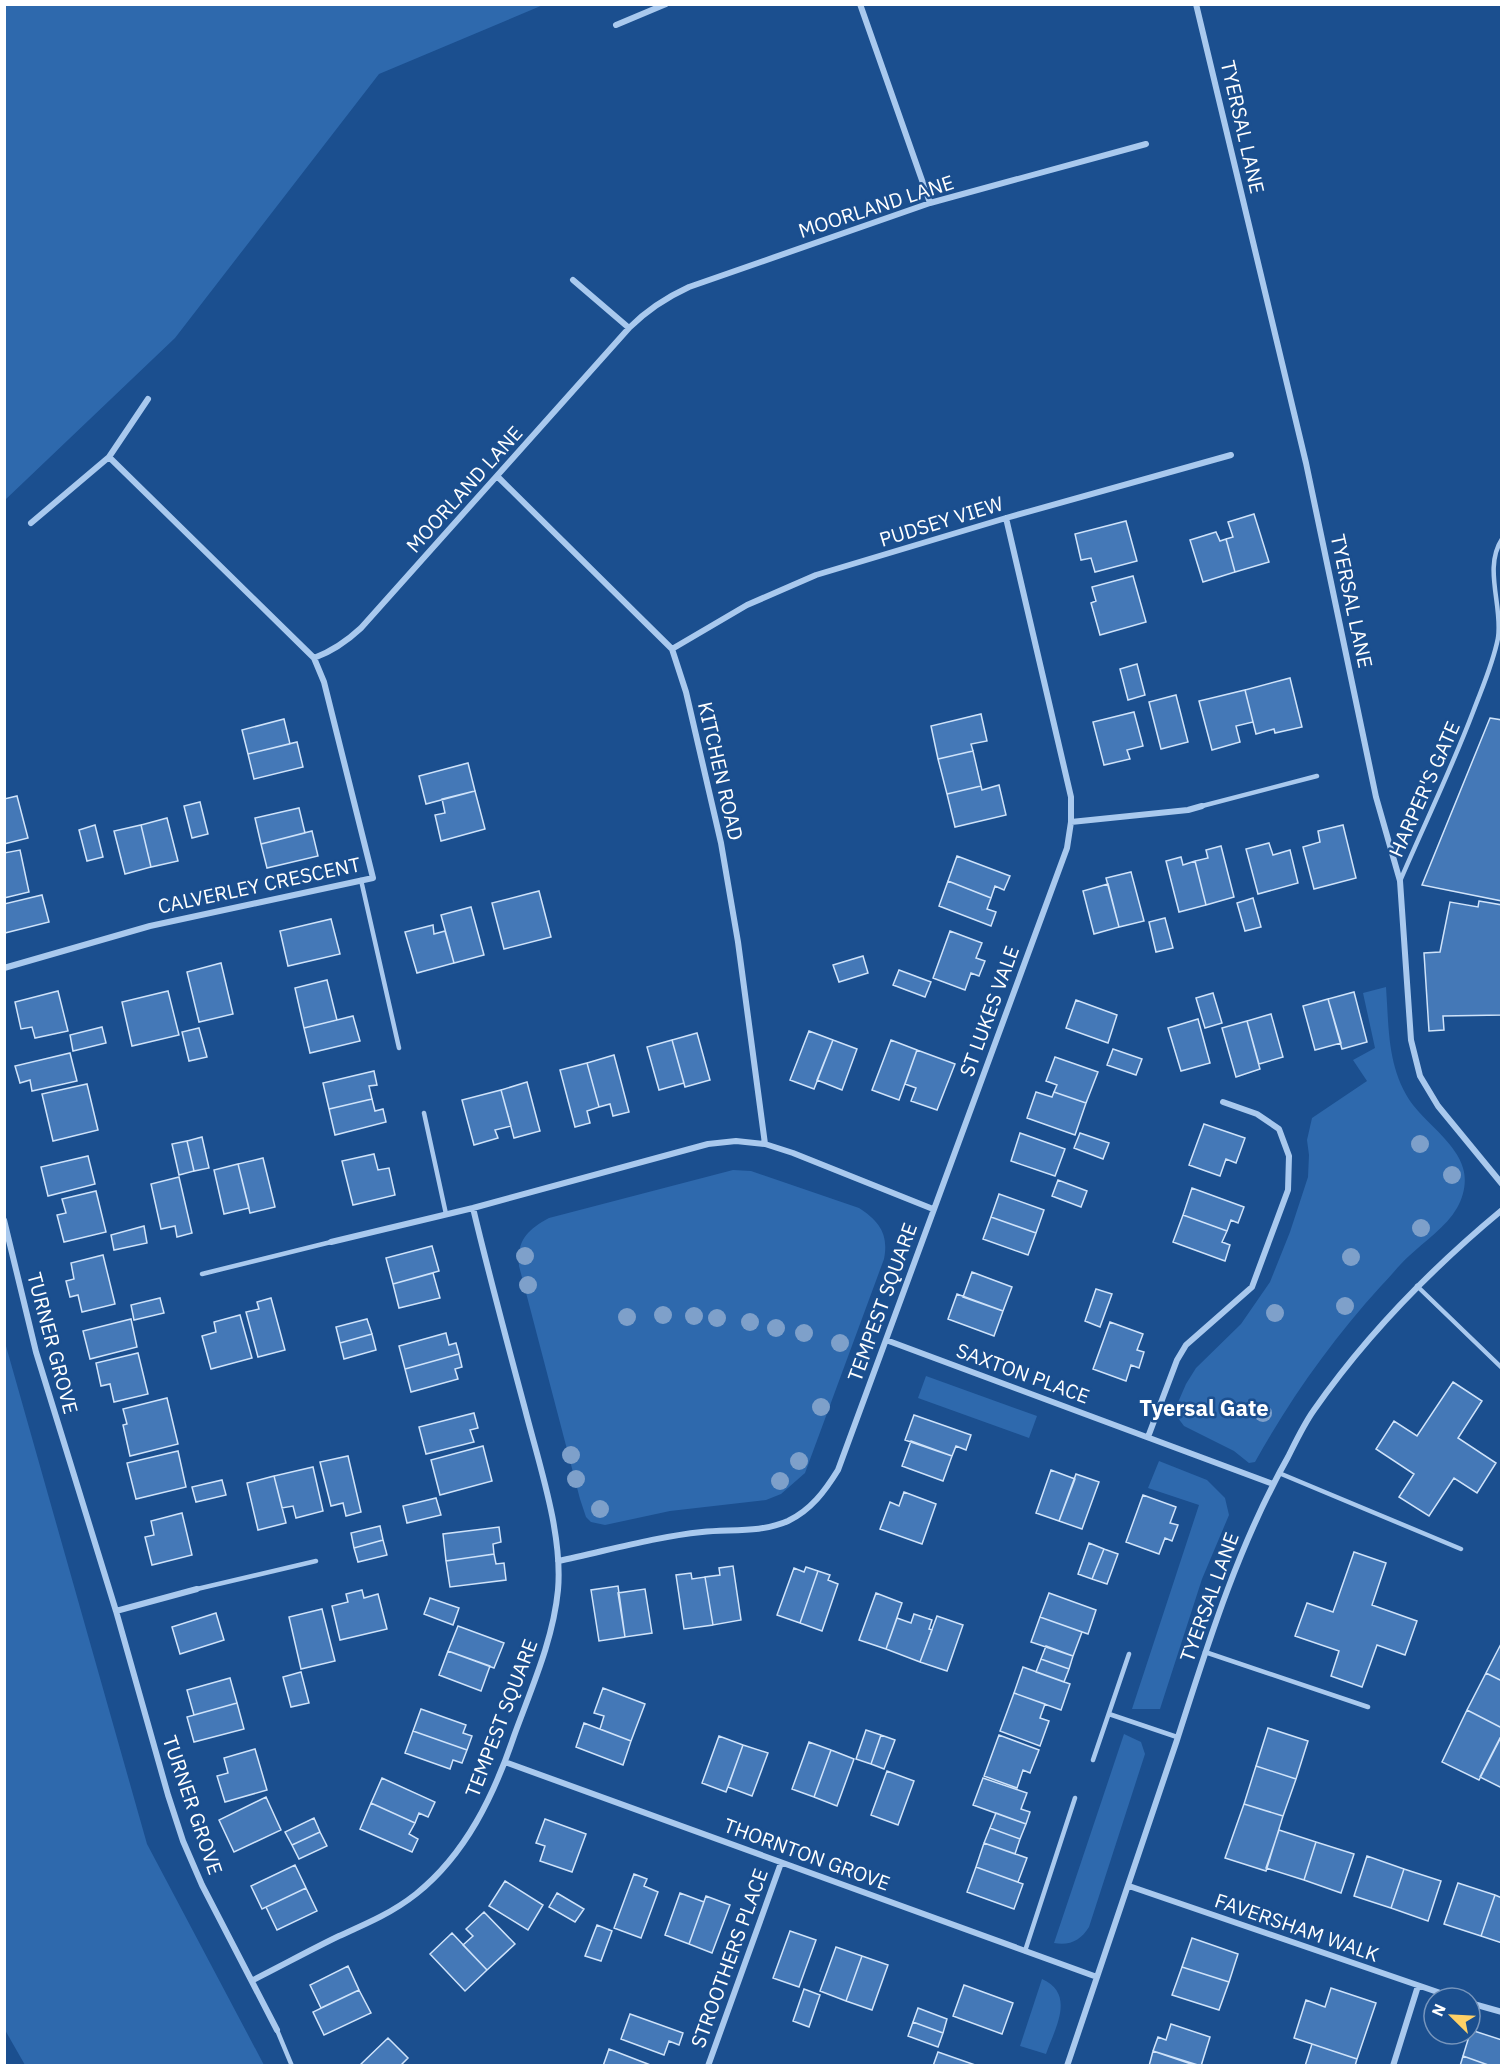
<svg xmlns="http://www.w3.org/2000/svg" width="1506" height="2070" font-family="'IBM Plex Sans',sans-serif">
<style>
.green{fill:#2e69ad}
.building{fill:#4478b7;stroke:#cfe3fa;stroke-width:1.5}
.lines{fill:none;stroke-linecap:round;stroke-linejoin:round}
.service{stroke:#a9c9ee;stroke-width:4.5}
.minor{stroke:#a9c9ee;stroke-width:6}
.tree{fill:#7ea0ca}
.labels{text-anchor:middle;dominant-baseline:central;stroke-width:5;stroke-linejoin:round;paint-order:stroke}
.street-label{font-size:20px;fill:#fff;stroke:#1b4f8f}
.quarter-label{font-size:22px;font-weight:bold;fill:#fff;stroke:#1b4f8f}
</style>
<rect width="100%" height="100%" fill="#1b4f8f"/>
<path class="green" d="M5 4H543V5L379 74 175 338 5 500Z
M1386 987C1389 1028 1387 1070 1413 1105 1428 1124 1457 1145 1463 1168 1467 1181 1464 1196 1457 1208 1446 1227 1425 1241 1409 1256 1399 1265 1391 1276 1381 1286 1332 1340 1290 1399 1255 1462L1249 1463 1234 1451 1184 1426 1178 1418 1176 1407 1186 1384 1196 1368 1241 1324 1270 1282 1290 1232 1308 1177 1309 1155 1307 1140 1312 1118 1367 1081 1353 1060 1375 1048 1363 993Z
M733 1170 751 1171 859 1208C879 1221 889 1234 884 1259L805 1473 781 1494 766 1500 670 1511 605 1525 591 1522 586 1517 580 1499 519 1266C517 1240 527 1230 549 1218Z
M4 1339 147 1844 264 2065H25L5 2030Z
M926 1376 1037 1416 1029 1438 918 1398Z
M1159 1461 1207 1480 1225 1498 1229 1515 1202 1579 1160 1709H1132L1199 1505 1148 1488Z
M1124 1734 1141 1742 1145 1754 1089 1927C1081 1940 1070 1946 1054 1943Z
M1042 1979C1076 1994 1055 2028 1046 2054L1020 2046Z"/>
<path class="building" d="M1254 514 1269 562 1235 572 1226 539 1233 537 1228 522Z
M1126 521 1137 561 1095 572 1091 558 1081 560 1075 534Z
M1216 532 1220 541 1226 539 1235 572 1203 582 1190 540Z
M1133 576 1146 622 1100 635 1091 603 1096 601 1092 587Z
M1137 664 1145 695 1128 700 1120 669Z
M1290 678 1302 727 1275 733 1274 729 1256 734 1245 690Z
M1245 690 1253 722 1236 726 1240 742 1212 750 1199 701Z
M1176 695 1188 742 1161 749 1149 702Z
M1134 712 1143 746 1127 750 1130 759 1104 765 1093 722Z
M981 714 987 741 971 744 973 751 938 759 931 726Z
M1490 718 1502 720V901L1422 885Z
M284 719 290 744 248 754 242 730Z
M297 742 303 767 254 779 248 754Z
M973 751 981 786 947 794 938 759Z
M468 763 475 791 426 804 419 776Z
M999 785 1006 815 955 827 947 794 981 786 982 790Z
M475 791 485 829 441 841 435 815 445 813 442 799Z
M17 796 28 838 4 844V799Z
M200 802 208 834 192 838 184 806Z
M299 808 305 833 261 844 255 818Z
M167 818 178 861 151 867 141 825Z
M95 825 103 857 87 861 79 830Z
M141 825 151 867 125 874 114 831Z
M1343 825 1356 878 1314 889 1303 847 1320 842 1318 831Z
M312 831 318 856 267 868 261 844Z
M1269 843 1273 855 1290 850 1298 883 1258 894 1246 849Z
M1221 846 1234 897 1206 905 1195 861 1208 858 1206 850Z
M20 850 29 892 4 898V853Z
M957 856 1010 876 1004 890 995 886 991 898 948 881Z
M1181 857 1183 865 1195 861 1206 905 1179 912 1166 861Z
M1131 872 1144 921 1119 927 1106 878Z
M948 881 991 898 987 909 996 912 991 926 939 906Z
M1108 884 1119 927 1094 934 1083 891Z
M539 891 551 937 504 949 492 903Z
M42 895 49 922 5 933 4 904Z
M1253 898 1261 927 1245 931 1237 903Z
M1479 901 1502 905V1015L1443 1016 1444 1030 1429 1031 1424 953 1440 952 1450 902 1478 907Z
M471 907 484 955 454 963 441 915Z
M1165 918 1173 948 1156 952 1149 922Z
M331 919 340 954 288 966 280 931Z
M433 925 434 934 445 931 454 963 417 973 405 932Z
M950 931 982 943 976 958 985 961 979 976 971 973 965 990 933 978Z
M863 956 868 973 839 982 833 965Z
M221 963 233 1014 199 1022 187 972Z
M899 970 931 982 925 997 893 985Z
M327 980 337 1020 304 1028 295 988Z
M58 991 68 1031 35 1038 32 1027 21 1029 15 1002Z
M168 991 179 1035 132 1046 122 1002Z
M1354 992 1367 1042 1342 1049 1328 999Z
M1213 993 1222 1023 1205 1028 1196 998Z
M1328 999 1341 1043 1315 1050 1303 1006Z
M1076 1000 1117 1015 1108 1043 1066 1028Z
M1271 1014 1283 1057 1259 1064 1247 1021Z
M353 1016 360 1041 310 1053 304 1028Z
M1198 1019 1210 1063 1181 1071 1168 1028Z
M1247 1021 1260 1069 1236 1077 1222 1028Z
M102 1027 106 1043 73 1051 70 1035Z
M199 1028 207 1057 189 1061 182 1032Z
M809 1031 833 1040 814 1089 790 1080Z
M697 1033 710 1080 685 1087 672 1040Z
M672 1040 684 1083 659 1090 647 1047Z
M833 1040 857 1049 842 1090 817 1080Z
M891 1040 917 1050 899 1100 872 1090Z
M1113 1049 1142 1059 1136 1075 1107 1065Z
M917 1050 955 1064 937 1110 911 1101 916 1088 905 1084Z
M70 1053 77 1081 32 1091 30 1080 20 1083 15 1066Z
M614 1055 629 1112 613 1116 610 1104 599 1107 587 1063Z
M1055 1057 1098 1072 1086 1103 1054 1092 1057 1085 1046 1081Z
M587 1063 599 1107 587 1111 590 1123 575 1127 560 1070Z
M374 1071 377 1085 369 1086 372 1099 329 1109 323 1083Z
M527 1082 540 1131 514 1138 501 1090Z
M87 1084 98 1130 53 1141 42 1094Z
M501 1090 511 1126 495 1130 498 1138 474 1145 462 1100Z
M1036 1092 1052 1097 1054 1092 1086 1103 1075 1135 1027 1118Z
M372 1099 375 1111 383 1109 386 1122 335 1135 329 1109Z
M1204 1124 1245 1138 1236 1163 1226 1159 1220 1176 1189 1165Z
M1020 1133 1065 1149 1055 1176 1011 1161Z
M1080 1133 1109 1143 1103 1159 1074 1148Z
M202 1137 209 1168 194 1171 187 1141Z
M187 1141 194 1171 179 1175 172 1144Z
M374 1154 378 1170 389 1168 395 1195 353 1205 342 1161Z
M88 1156 95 1184 48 1196 41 1167Z
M263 1158 275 1207 250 1213 238 1164Z
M238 1164 249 1208 224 1214 214 1170Z
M179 1177 192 1233 177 1237 175 1226 161 1229 151 1184Z
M1058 1180 1087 1191 1081 1207 1052 1196Z
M1192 1188 1244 1207 1238 1223 1231 1220 1227 1231 1183 1215Z
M96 1191 106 1232 64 1242 57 1215 66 1213 62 1199Z
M999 1194 1044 1210 1036 1233 991 1217Z
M1183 1215 1227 1231 1222 1242 1230 1245 1225 1261 1173 1242Z
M991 1217 1036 1233 1028 1255 983 1239Z
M144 1226 147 1243 114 1250 111 1235Z
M432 1246 439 1271 393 1284 386 1258Z
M103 1255 115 1304 82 1312 78 1295 70 1297 66 1281 74 1279 71 1263Z
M972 1272 1012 1287 1003 1311 963 1297Z
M433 1273 440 1298 399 1308 393 1284Z
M1096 1289 1112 1294 1100 1327 1085 1321Z
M957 1294 1003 1311 994 1336 948 1319Z
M160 1298 164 1313 134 1320 131 1305Z
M271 1298 285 1350 258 1357 246 1312 259 1309 257 1302Z
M240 1315 252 1358 211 1369 202 1336 216 1332 214 1322Z
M131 1319 137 1347 90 1359 83 1331Z
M367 1319 372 1334 340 1343 336 1327Z
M1110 1322 1143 1334 1137 1350 1144 1352 1139 1368 1131 1365 1126 1381 1093 1369Z
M446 1333 449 1345 456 1343 459 1354 405 1369 399 1346Z
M372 1334 376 1350 344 1359 340 1343Z
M138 1353 148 1394 114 1402 110 1384 101 1386 96 1363Z
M459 1354 462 1367 455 1369 458 1379 411 1392 405 1369Z
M1453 1382 1482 1401 1458 1438 1496 1463 1477 1493 1454 1478 1429 1516 1399 1497 1414 1474 1376 1449 1394 1421 1417 1436Z
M167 1398 178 1444 130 1456 123 1425 127 1424 123 1409Z
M474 1413 478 1428 470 1430 474 1442 426 1454 419 1427Z
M914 1415 971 1435 966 1450 956 1446 952 1456 905 1440Z
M911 1441 952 1456 943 1481 902 1466Z
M483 1446 492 1481 440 1495 431 1460Z
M178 1451 186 1487 136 1499 127 1463Z
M348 1456 361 1512 346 1516 343 1503 331 1506 320 1462Z
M313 1467 323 1511 296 1518 293 1506 282 1508 274 1476Z
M1051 1470 1075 1479 1059 1521 1036 1513Z
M1076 1474 1099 1482 1082 1529 1059 1521Z
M274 1476 286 1523 258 1530 247 1483Z
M222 1480 226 1495 196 1502 192 1487Z
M904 1492 936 1504 922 1544 880 1529 890 1502 899 1506Z
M1143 1495 1176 1507 1170 1523 1178 1525 1172 1541 1165 1538 1159 1554 1126 1542Z
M436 1498 441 1515 407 1523 403 1506Z
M182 1513 192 1555 152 1565 145 1537 154 1535 151 1521Z
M380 1526 383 1540 354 1548 351 1533Z
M499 1527 501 1542 493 1544 494 1554 446 1561 443 1534Z
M383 1540 387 1555 358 1562 354 1548Z
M1089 1543 1104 1549 1092 1579 1078 1574Z
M1104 1549 1118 1554 1107 1584 1092 1579Z
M1354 1552 1386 1563 1372 1605 1417 1621 1405 1655 1377 1645 1362 1687 1331 1676 1339 1651 1295 1636 1307 1603 1333 1612Z
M494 1554 496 1564 504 1563 506 1580 450 1587 446 1561Z
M733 1566 741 1620 713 1625 705 1577 720 1575 719 1568Z
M806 1567 818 1571 800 1623 777 1615 794 1568 804 1572Z
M818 1571 830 1575 828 1580 838 1584 822 1631 800 1623Z
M691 1573 692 1579 705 1577 713 1625 684 1629 676 1575Z
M618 1586 625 1637 599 1641 591 1590Z
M645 1589 652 1633 625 1637 618 1593Z
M362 1590 364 1598 378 1594 387 1629 340 1640 332 1606 348 1602 346 1594Z
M876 1593 902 1603 886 1649 859 1640Z
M1049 1593 1096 1610 1088 1634 1040 1617Z
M430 1598 459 1608 453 1625 424 1614Z
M322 1609 335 1661 301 1669 289 1617Z
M216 1613 224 1640 180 1654 172 1627Z
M914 1614 932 1620 929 1629 932 1630 920 1662 886 1649 897 1618 911 1623Z
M937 1616 963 1625 947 1671 920 1662Z
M1040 1617 1082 1632 1073 1656 1031 1642Z
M458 1626 504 1643 494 1668 448 1651Z
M1502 1642V1681L1486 1673Z
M1046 1646 1073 1656 1069 1669 1041 1659Z
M448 1651 490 1666 481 1691 439 1675Z
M1041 1659 1069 1669 1064 1682 1036 1672Z
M1023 1667 1070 1684 1061 1710 1014 1693Z
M301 1672 309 1703 291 1707 283 1677Z
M1486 1673 1502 1681V1728L1467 1710Z
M230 1678 237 1703 194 1715 187 1690Z
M603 1688 645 1704 631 1741 600 1729 604 1716 594 1713Z
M1014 1693 1045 1704 1040 1718 1049 1721 1040 1746 1000 1731Z
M237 1703 244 1729 194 1742 187 1717Z
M421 1709 466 1725 463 1733 472 1736 467 1750 413 1731Z
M1467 1710 1502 1728V1735L1479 1780 1442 1762Z
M584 1723 631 1741 623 1765 576 1747Z
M1268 1728 1308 1741 1296 1779 1256 1766Z
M866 1730 881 1735 871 1764 856 1759Z
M413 1731 467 1750 462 1763 453 1760 450 1769 405 1753Z
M881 1735 895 1740 884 1769 871 1764Z
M999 1735 1039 1750 1030 1773 1023 1770 1017 1788 984 1776Z
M719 1736 743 1745 726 1792 702 1783Z
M1500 1738 1502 1739V1788L1480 1777Z
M809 1742 831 1750 814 1797 792 1789Z
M743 1745 768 1753 752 1796 728 1787Z
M255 1749 267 1790 225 1802 217 1776 228 1773 224 1758Z
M831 1750 854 1759 837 1806 814 1797Z
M1256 1766 1296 1779 1283 1816 1244 1804Z
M887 1771 914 1781 898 1825 871 1815Z
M382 1778 435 1802 428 1817 419 1813 415 1823 371 1803Z
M983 1778 1027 1793 1021 1809 1030 1812 1026 1824 973 1805Z
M266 1797 281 1830 234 1852 219 1820Z
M371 1803 415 1823 409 1834 418 1839 412 1852 360 1829Z
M1244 1804 1283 1816 1266 1871 1225 1858Z
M996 1813 1026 1824 1020 1839 990 1828Z
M314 1818 320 1832 292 1845 285 1832Z
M545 1819 586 1834 572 1872 540 1861 545 1846 536 1843Z
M990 1828 1020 1839 1015 1854 984 1843Z
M1279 1830 1316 1842 1304 1880 1266 1868Z
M320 1832 327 1846 299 1859 292 1845Z
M1316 1842 1354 1854 1341 1893 1304 1880Z
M984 1843 1027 1858 1018 1882 976 1867Z
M1367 1856 1404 1869 1391 1908 1354 1896Z
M295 1865 306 1888 262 1909 251 1886Z
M976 1867 1023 1884 1014 1909 967 1892Z
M1404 1869 1441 1881 1428 1921 1391 1908Z
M634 1874 647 1879 644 1886 658 1892 641 1938 614 1928Z
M505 1881 543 1905 528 1930 489 1906Z
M1458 1883 1495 1895 1481 1936 1444 1924Z
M306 1888 317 1911 277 1930 266 1907Z
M557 1893 584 1909 575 1922 549 1907Z
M680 1893 704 1902 689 1944 665 1935Z
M1495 1895 1502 1898V1943L1481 1936Z
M706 1896 730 1905 712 1953 689 1944Z
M484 1912 515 1944 487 1970 463 1945 473 1936 466 1929Z
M597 1925 612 1931 601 1961 585 1956Z
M790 1931 816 1940 799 1987 773 1978Z
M452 1933 487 1970 465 1991 430 1954Z
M1192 1938 1238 1954 1229 1982 1182 1967Z
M836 1947 862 1956 846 2001 820 1991Z
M862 1956 888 1965 872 2010 846 2001Z
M348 1966 359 1990 321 2008 310 1985Z
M1182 1967 1229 1982 1219 2010 1172 1995Z
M964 1985 1013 2003 1002 2034 953 2016Z
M1331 1988 1376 2003 1357 2059 1294 2038 1306 2000 1325 2007Z
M804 1989 820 1995 809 2027 793 2021Z
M359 1990 371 2013 324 2035 313 2012Z
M918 2008 947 2019 943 2033 913 2022Z
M630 2014 683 2033 679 2045 669 2041 664 2055 621 2039Z
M913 2022 943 2033 938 2047 908 2036Z
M1171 2024 1210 2037 1201 2066 1153 2051 1158 2037 1166 2040Z
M1471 2030 1502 2040V2066H1491L1463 2056Z
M388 2038 408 2058 400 2066H359Z
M1312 2044 1357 2059 1355 2066H1305Z
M609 2049 653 2066H603Z
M1153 2051 1197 2066H1149Z
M938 2052 978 2066H933Z
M1463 2056 1491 2066H1460Z"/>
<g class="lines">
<path class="service" d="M1202 806 1317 776
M361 880 399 1048
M1400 881C1424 825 1451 770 1473 712 1482 688 1493 664 1498 638 1503 606 1483 568 1502 539
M424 1113 446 1214
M202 1274 331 1242
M1417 1286 1502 1368
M1279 1473 1461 1549
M197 1589 316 1561
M1205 1652 1368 1707
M1109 1714 1177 1737
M1093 1760 1129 1654
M1025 1951 1075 1798
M277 2030 292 2066"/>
<path class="minor" d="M860 4 930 203
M1196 4 1306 463 1376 797 1400 881 1411 1040 1420 1076 1438 1106 1502 1184
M616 25 666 4
M573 280 629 328
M498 477 672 649 686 692 721 843 738 942 765 1144
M31 523 109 457 148 399
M672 649 747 605 816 575 1006 518 1231 455
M314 658C333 651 346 642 361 628L629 328C647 310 665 298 689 287L930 203 1146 144
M1071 822 1188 810 1202 806
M4 968 150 926 373 878 324 682 314 658 109 457
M4 1220 36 1352 116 1611 168 1795 183 1841 202 1885 277 2030
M331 1242 473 1208 708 1144 736 1141 765 1144 793 1153 933 1209
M886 1340 1273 1484
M1148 1437 1177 1360 1186 1345 1252 1287 1288 1190 1289 1156 1279 1129 1257 1114 1223 1102
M558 1561C606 1551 654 1537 702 1532 730 1529 761 1533 788 1521 811 1510 825 1491 838 1470L1067 848 1071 822V797L1006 518
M116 1611 197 1589
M505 1762 1097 1977
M1129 1886 1455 1998
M253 1980C281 1966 310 1950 339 1936 366 1924 392 1913 416 1894 466 1854 494 1795 514 1736 531 1689 553 1641 558 1590 563 1534 539 1464 525 1409 507 1342 489 1275 473 1208
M1470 2003 1502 2012
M708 2066 781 1863
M1067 2066C1103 1957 1141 1849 1177 1740 1208 1643 1238 1546 1288 1457 1296 1441 1304 1424 1314 1410 1367 1334 1431 1269 1502 1210
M1393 2066 1418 1986"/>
</g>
<g class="tree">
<circle cx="1420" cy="1144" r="9"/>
<circle cx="1452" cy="1175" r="9"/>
<circle cx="1421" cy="1228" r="9"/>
<circle cx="525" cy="1256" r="9"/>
<circle cx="1351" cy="1257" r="9"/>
<circle cx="528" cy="1285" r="9"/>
<circle cx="1345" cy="1306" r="9"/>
<circle cx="1275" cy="1313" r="9"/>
<circle cx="663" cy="1315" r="9"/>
<circle cx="694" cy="1316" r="9"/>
<circle cx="627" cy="1317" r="9"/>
<circle cx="717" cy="1318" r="9"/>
<circle cx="750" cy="1322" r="9"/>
<circle cx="776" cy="1328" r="9"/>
<circle cx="804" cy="1333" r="9"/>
<circle cx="840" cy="1343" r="9"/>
<circle cx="821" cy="1407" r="9"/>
<circle cx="1263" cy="1413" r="9"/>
<circle cx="571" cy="1455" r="9"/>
<circle cx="799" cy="1461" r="9"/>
<circle cx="576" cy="1479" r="9"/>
<circle cx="780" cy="1481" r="9"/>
<circle cx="600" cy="1509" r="9"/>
</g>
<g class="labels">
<g class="street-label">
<text transform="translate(1243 127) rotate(77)">TYERSAL LANE</text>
<text transform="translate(876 206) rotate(-18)">MOORLAND LANE</text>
<text transform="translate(464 489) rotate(-48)">MOORLAND LANE</text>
<text transform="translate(941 521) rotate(-17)">PUDSEY VIEW</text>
<text transform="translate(1352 601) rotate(78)">TYERSAL LANE</text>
<text transform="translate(721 771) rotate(77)">KITCHEN ROAD</text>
<text transform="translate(1424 789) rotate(-66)">HARPER'S GATE</text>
<text transform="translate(259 885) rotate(-12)">CALVERLEY CRESCENT</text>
<text transform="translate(989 1011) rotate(-70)">ST LUKES VALE</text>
<text transform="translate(882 1302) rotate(-70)">TEMPEST SQUARE</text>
<text transform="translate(53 1343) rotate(75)">TURNER GROVE</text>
<text transform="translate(1023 1373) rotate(20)">SAXTON PLACE</text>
<text transform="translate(1209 1597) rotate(-70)">TYERSAL LANE</text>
<text transform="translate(501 1718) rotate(-69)">TEMPEST SQUARE</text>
<text transform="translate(193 1805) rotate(71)">TURNER GROVE</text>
<text transform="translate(807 1854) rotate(20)">THORNTON GROVE</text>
<text transform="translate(1297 1927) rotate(19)">FAVERSHAM WALK</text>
<text transform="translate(729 1958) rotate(-70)">STROOTHERS PLACE</text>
</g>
<g class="quarter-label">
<text x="1204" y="1407">Tyersal Gate</text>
</g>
</g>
<rect width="1506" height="2070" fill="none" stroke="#ffffff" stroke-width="12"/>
<g transform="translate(1452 2016) rotate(294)"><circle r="28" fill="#1b4f8f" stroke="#7695bc" stroke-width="1.5"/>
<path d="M0-4.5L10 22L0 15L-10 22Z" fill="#ffd166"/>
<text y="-9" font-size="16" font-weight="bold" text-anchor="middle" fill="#ffffff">N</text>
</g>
</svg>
